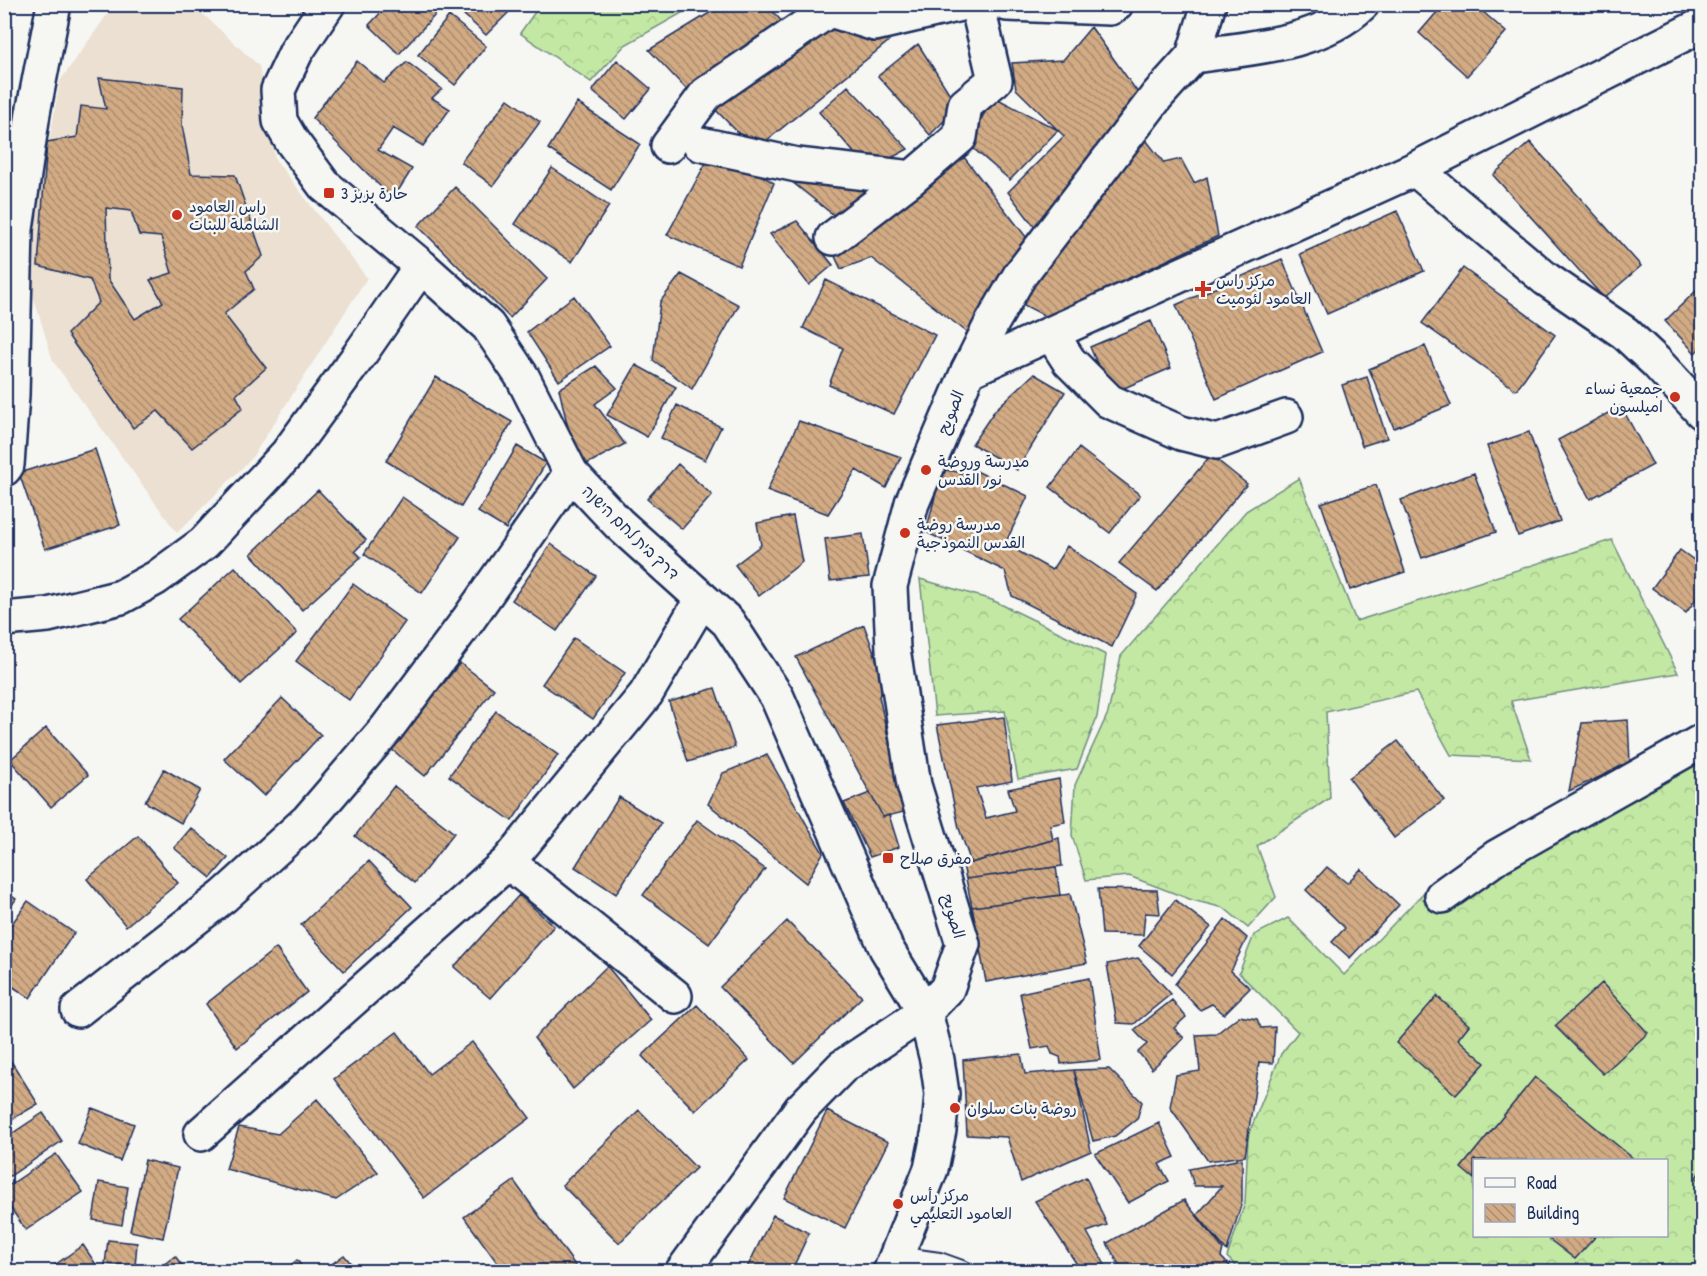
<svg xmlns="http://www.w3.org/2000/svg" width="1707" height="1276" font-family="'Patrick Hand','Playpen Sans Arabic','Playpen Sans Hebrew',sans-serif">
<style>
.built{fill:#ebe0d1}
.forest{fill:url(#forest-crowns);stroke:#6f8c80;stroke-width:1.5;fill-rule:evenodd}
.building{fill:url(#building-back-hatch);stroke:#1b2f5e;stroke-width:1.5;fill-rule:evenodd}
.lines{fill:none;stroke-linecap:round;stroke-linejoin:round}
.service-casing{stroke:#1b2f5e;stroke-width:24}
.minor-casing{stroke:#1b2f5e;stroke-width:38}
.tertiary-casing{stroke:#1b2f5e;stroke-width:38}
.service{stroke:#f6f6f2;stroke-width:20}
.minor{stroke:#f6f6f2;stroke-width:33}
.tertiary{stroke:#f6f6f2;stroke-width:33}
.poi-dot{fill:#c8321e;stroke:#f6f6f2;stroke-width:2}
.labels{text-anchor:middle;dominant-baseline:central;stroke-width:5;stroke-linejoin:round;paint-order:stroke}
.poi-label{font-size:16px;fill:#1b2f5e;stroke:#f6f6f2;text-anchor:start}
.street-label{font-size:16px;fill:#1b2f5e;stroke:#f6f6f2}
</style>
<defs>
<pattern id="forest-crowns" width="20" height="18" patternUnits="userSpaceOnUse" patternTransform="scale(1.5)"><rect width="20" height="18" fill="#c3e8a3"/><path d="M2 6a3 3 0 1 1 6 0M12 15a3 3 0 1 1 6 0" fill="none" stroke="#a7c78f"/></pattern>
<pattern id="building-back-hatch" width="6" height="6" patternUnits="userSpaceOnUse" patternTransform="scale(1.5)"><rect width="6" height="6" fill="#d2ab84"/><path d="M-1 5l2 2M0 0l6 6M5-1l2 2" fill="none" stroke="#aa8c6f"/></pattern>
</defs>
<rect width="100%" height="100%" fill="#f6f6f2"/>
<filter id="ink" filterUnits="userSpaceOnUse"><feTurbulence type="fractalNoise" baseFrequency=".0167" numOctaves="2"/><feDisplacementMap in="SourceGraphic" scale="12" xChannelSelector="R" yChannelSelector="G"/><feConvolveMatrix kernelMatrix="1 2 1 2 8 2 1 2 1" color-interpolation-filters="sRGB"/></filter>
<g filter="url(#ink)">
<path class="built" d="M192 4 259 66 275 159 367 278 251 459 177 533 53 361 26 272 60 81 114 5Z"/>
<path class="forest" d="M540 5V4L696 5 625 45 591 82 520 33Z
M1299 478 1356 621 1612 540 1678 673 1511 701 1531 759 1451 755 1416 692 1326 712 1330 798 1257 846 1276 897 1248 928 1224 908 1192 900 1129 876 1086 880 1072 835 1075 785 1108 713 1121 656 1246 511Z
M920 579 992 600 1106 655 1097 717 1077 769 1018 779 1005 711 935 716Z
M1702 753V1271L1242 1272 1227 1257 1245 1203 1248 1136 1281 1054 1298 1032 1239 973 1254 935 1288 918 1344 975 1428 888ZM1474 1160H1666V1236H1474Z"/>
<path class="building" d="M389 4H424L435 15 399 54 369 25Z
M452 4H517L486 35Z
M724 4H766L784 24 691 94 649 50Z
M1444 4H1474L1506 32 1467 76 1419 33Z
M449 16 486 46 455 85 418 55Z
M828 22 889 41 755 150 713 107Z
M1091 27 1143 100 1040 234 1008 192 1064 136 1016 89 1012 63 1063 60Z
M918 44 958 107 930 135 878 76Z
M617 60 651 89 626 119 592 91Z
M357 61 384 83 407 62 442 89 432 98 450 109 423 146 393 128 378 150 412 169 393 199 312 118Z
M99 78 183 87 182 125 191 174 235 175 263 256 246 271 254 289 224 314 266 368 236 395 243 408 192 448 158 411 133 428 67 334 99 302 90 280 38 266 47 142 77 137 81 106 106 109ZM106 208 131 211 139 235 161 237 172 273 150 280 163 302 135 319 108 279Z
M848 86 908 149 869 170 819 112Z
M994 97 1058 130 1010 180 967 143Z
M508 99 540 122 493 186 461 162Z
M577 103 640 144 611 190 548 149Z
M1146 140 1164 163 1181 159 1194 183 1207 177 1218 236 1047 317 1018 302 1037 269Z
M1530 142 1641 266 1604 298 1493 175Z
M715 146 774 183 739 266 667 235Z
M956 147 1030 242 968 333 871 258 841 269 831 248Z
M552 168 609 206 572 262 515 224Z
M786 177 903 182 846 225Z
M455 187 547 279 510 318 418 226Z
M1397 211 1424 271 1327 314 1300 254Z
M797 221 833 265 809 285 770 234Z
M1282 259 1322 352 1216 399 1176 305Z
M1463 268 1555 335 1516 390 1422 323Z
M681 274 739 305 692 389 653 360 660 302Z
M826 280 935 335 894 414 829 385 843 348 803 328Z
M1702 285V346L1695 353 1665 321Z
M574 296 610 346 559 381 527 332Z
M1151 321 1171 368 1110 394 1090 347Z
M1425 346 1451 405 1394 428 1369 369Z
M636 365 676 387 647 437 607 415Z
M596 366 617 388 595 404 625 444 585 465 571 441 559 389Z
M1034 374 1065 392 1017 470 972 444 995 410Z
M436 377 512 422 461 507 386 461Z
M1367 377 1387 438 1362 446 1342 385Z
M677 405 721 427 705 460 661 438Z
M1621 406 1653 465 1590 499 1558 440Z
M799 421 901 457 886 488 856 470 828 514 767 491Z
M1529 432 1560 521 1518 536 1487 446Z
M517 446 546 463 506 529 478 512Z
M1079 448 1140 495 1110 533 1050 487Z
M95 449 120 525 45 549 19 473Z
M1211 455 1247 484 1157 591 1119 563Z
M678 464 712 495 682 529 647 499Z
M966 466 1028 496 1005 544 1052 570 1067 546 1137 594 1112 647 1012 596 1005 571 926 532 942 469 962 473Z
M1474 473 1496 532 1422 558 1401 500Z
M1376 485 1405 572 1350 590 1321 503Z
M318 490 366 540 355 551 361 557 302 610 251 554Z
M402 497 460 537 422 593 364 554Z
M793 516 802 562 759 596 735 565 761 545 757 523Z
M863 534 869 577 830 581 825 539Z
M551 544 596 576 557 631 512 600Z
M1680 550 1702 566V591L1686 613 1652 588Z
M235 567 297 633 241 684 178 619Z
M353 584 405 622 349 700 296 661Z
M864 625 886 685 879 696 904 812 883 817 796 657Z
M574 638 625 673 593 719 542 684Z
M460 663 494 689 425 776 391 749Z
M715 688 735 747 688 762 669 702Z
M282 698 321 735 264 796 224 759Z
M496 711 558 755 512 821 449 776Z
M1004 717 1012 781 976 788 986 818 1015 811 1008 789 1059 779 1065 822 1050 825 1053 840 971 863 959 828 937 725Z
M1628 720 1630 763 1569 791 1582 723Z
M46 728 88 775 51 807 10 760Z
M1398 741 1444 800 1394 838 1349 778Z
M767 755 823 853 806 883 708 804 723 773Z
M164 769 200 790 181 823 145 802Z
M394 786 454 833 415 883 355 836Z
M870 793 883 817 889 815 899 847 870 857 844 803Z
M619 797 661 823 616 894 575 867Z
M697 820 765 869 709 944 643 895Z
M191 828 228 858 211 878 174 848Z
M138 836 178 883 126 926 87 879Z
M1059 838 1062 866 966 879 963 865Z
M369 861 412 907 344 971 301 925Z
M1056 867 1060 895 972 907 966 879Z
M1327 867 1347 883 1361 869 1399 905 1350 958 1332 942 1345 928 1306 890Z
M1098 889 1157 890 1160 914 1145 913 1143 935 1102 934Z
M4 891 16 899 4 917Z
M1070 894 1087 963 986 982 972 907Z
M519 895 554 926 490 998 454 967Z
M1175 900 1211 927 1172 974 1139 946Z
M28 901 74 933 30 998 4 981V935Z
M1225 919 1247 938 1231 971 1250 988 1224 1014 1212 1004 1200 1010 1175 984Z
M787 921 862 997 794 1063 720 987Z
M276 948 307 992 237 1048 206 1004Z
M1138 958 1171 994 1134 1024 1117 1023 1107 964Z
M607 966 651 1020 573 1089 534 1038Z
M1089 978 1101 1060 1061 1064 1060 1057 1052 1054 1049 1046 1032 1049 1020 993Z
M1602 983 1648 1033 1603 1074 1555 1026Z
M1437 996 1469 1025 1458 1039 1485 1063 1456 1095 1396 1043Z
M1172 1000 1186 1017 1174 1028 1184 1038 1152 1069 1138 1052 1147 1044 1134 1030Z
M697 1005 749 1060 695 1111 642 1056Z
M1239 1016 1257 1019 1261 1028 1275 1027 1273 1063 1259 1062 1245 1156 1208 1161 1170 1107 1176 1075 1200 1071 1196 1035 1216 1034Z
M397 1032 429 1074 472 1042 530 1118 424 1198 334 1079Z
M4 1050 38 1104 4 1124Z
M1021 1054 1025 1074 1074 1070 1091 1151 1021 1182 1007 1137 967 1135 963 1060Z
M1109 1069 1142 1102 1137 1119 1115 1136 1093 1141 1074 1070Z
M1535 1077 1635 1160H1474V1179L1461 1168Z
M317 1099 378 1172 336 1200 226 1169 239 1127 278 1134Z
M92 1108 134 1124 120 1161 78 1144Z
M639 1110 696 1168 619 1243 562 1185Z
M827 1111 888 1142 845 1228 784 1198Z
M43 1113 62 1141 4 1180V1139Z
M1159 1123 1175 1157 1159 1164 1169 1181 1128 1203 1095 1154Z
M56 1154 83 1192 26 1230 4 1199V1189Z
M1242 1159V1202L1227 1251 1197 1215 1222 1186H1194L1189 1169Z
M145 1160 178 1168 163 1238 130 1231Z
M1702 1167V1183L1696 1178Z
M1086 1177 1107 1225 1087 1232 1109 1272H1082L1035 1201Z
M514 1181 580 1272H504L464 1217Z
M99 1182 128 1187 122 1225 93 1220Z
M1184 1200 1223 1249 1221 1257 1233 1269 1228 1272H1123L1107 1243Z
M773 1215 809 1233 791 1272H745Z
M1545 1236H1596L1575 1259Z
M108 1240 137 1243 135 1267 105 1264Z
M83 1245 101 1272H45Z
M344 1255 358 1272H321Z
M175 1256 187 1272H154Z
M297 1260 306 1272H282Z"/>
<g class="lines">
<defs>
<path id="service" d="M896 1257 939 1263 964 1272"/>
<path id="minor" d="M811 4 875 24 961 4
M1007 4 1110 8 1116 4
M1193 56C1248 48 1320 45 1362 4
M700 144 797 165 912 178 833 238
M668 146 706 94 829 10
M1415 169 1546 279 1625 333 1656 362 1702 412
M912 178 960 137 965 105 995 80 977 4
M1051 333 1069 361 1109 401 1181 433 1217 442 1286 417
M968 371 1415 169 1702 25
M4 469 7 465 12 395 16 229 33 113 54 4
M4 619 48 615 121 597 156 578 204 543 287 454 358 357 421 266
M508 862 675 996
M1442 896 1498 856 1702 741
M78 1010 224 896 308 820 387 728 468 620 571 473
M201 1134 508 862 646 694 702 599
M682 1272 801 1109 842 1067 925 1012"/>
<path id="tertiary" d="M328 4 296 52 278 90 280 121 291 140 324 185 421 266 488 326 523 378 571 473 619 524 728 622 777 697 886 948 925 1012 937 1060 942 1094 939 1130 931 1169 890 1272
M925 1012 947 989 963 944 914 785 893 649 890 586 912 503 968 371 992 323 1020 275 1157 96 1193 56 1209 4"/>
</defs>
<use href="#service" class="service-casing"/>
<use href="#minor" class="minor-casing"/>
<use href="#tertiary" class="tertiary-casing"/>
<use href="#service" class="service"/>
<use href="#minor" class="minor"/>
<use href="#tertiary" class="tertiary"/>
</g>
</g>
<g class="poi-dot">
<rect x="323" y="187" width="12" height="12" rx="3"/>
<circle cx="177" cy="215" r="6"/>
<path d="M1200 280h6v6h6v6h-6v6h-6v-6h-6v-6h6z"/>
<circle cx="1675" cy="397" r="6"/>
<circle cx="926" cy="470" r="6"/>
<circle cx="905" cy="533" r="6"/>
<rect x="882" y="852" width="12" height="12" rx="3"/>
<circle cx="955" cy="1108" r="6"/>
<circle cx="898" cy="1204" r="6"/>
</g>
<g class="labels">
<g class="poi-label">
<text x="341" y="193">حارة بزبز 3</text>
<text x="189" y="206">راس العامود<tspan x="189" dy="18">الشاملة للبنات</tspan></text>
<text x="1216" y="280">مركز راس<tspan x="1216" dy="18">العامود لئوميت</tspan></text>
<text x="1663" y="388" text-anchor="end">جمعية نساء<tspan x="1663" dy="18">اميلسون</tspan></text>
<text x="938" y="461">مدرسة وروضة<tspan x="938" dy="18">نور القدس</tspan></text>
<text x="917" y="524">مدرسة روضة<tspan x="917" dy="18">القدس النموذجية</tspan></text>
<text x="900" y="858">مفرق صلاح</text>
<text x="967" y="1108">روضة بنات سلوان</text>
<text x="910" y="1195">مركز رأس<tspan x="910" dy="18">العامود التعليمي</tspan></text>
</g>
<g class="street-label">
<text transform="translate(950 412) rotate(-68)">الصويح</text>
<text transform="translate(631 532) rotate(44)">דרך בית לחם הישנה</text>
<text transform="translate(954 916) rotate(74)">الصويح</text>
</g>
</g>
<rect width="1707" height="1276" fill="none" stroke="#f6f6f2" stroke-width="24"/>
<rect x="12" y="12" width="1683" height="1252" fill="none" stroke="#1b2f5e" stroke-width="2" filter="url(#ink)"/>
<rect x="1473" y="1159" width="195" height="78" fill="#f6f6f2" stroke="#9ea6b7" stroke-width="1.5"/>
<rect x="1485" y="1178" width="30" height="9" fill="#f6f6f2" stroke="#9ea6b7" stroke-width="1.5"/>
<text x="1527" y="1189" font-size="18" fill="#1b2f5e">Road</text>
<rect x="1485" y="1204" width="30" height="18" fill="url(#building-back-hatch)" stroke="#9ea6b7" stroke-width="1.5"/>
<text x="1527" y="1219" font-size="18" fill="#1b2f5e">Building</text>
</svg>
